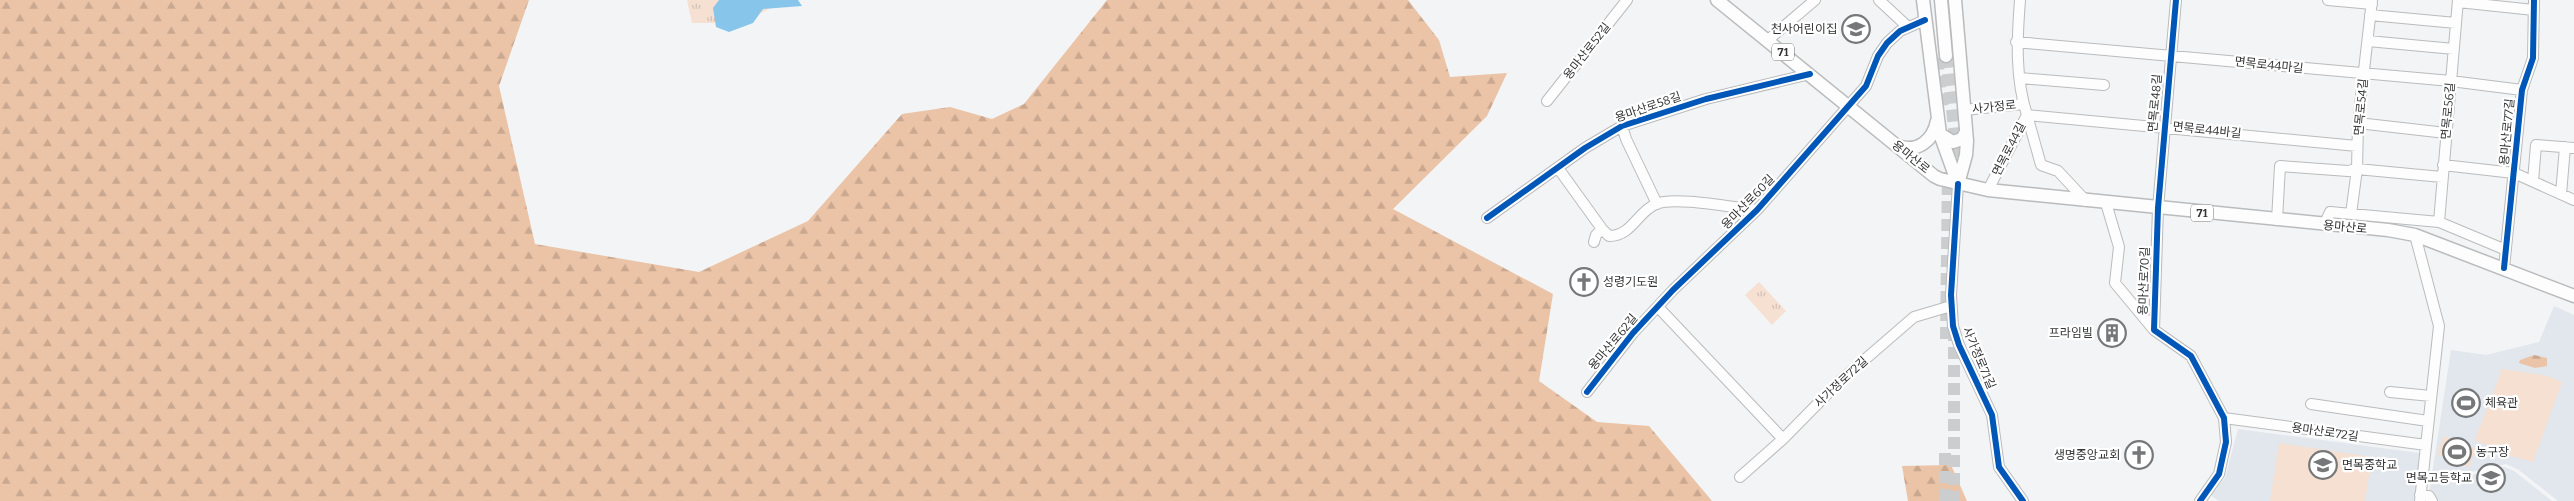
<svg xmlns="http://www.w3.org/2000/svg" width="2574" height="501" font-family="Bitter,'Noto Sans KR',serif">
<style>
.built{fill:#e1e7ec}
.grass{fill:#f6e0d2}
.forest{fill:url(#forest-firs)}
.park{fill:url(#park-tufts)}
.water{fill:#87c5ea}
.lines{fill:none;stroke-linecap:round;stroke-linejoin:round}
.major-tunnel{stroke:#cccdcf;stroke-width:12;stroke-dasharray:12 6;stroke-linecap:butt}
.minor-casing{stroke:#babbbc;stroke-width:12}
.major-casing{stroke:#babbbc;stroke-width:15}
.minor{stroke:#fdfdfe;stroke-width:10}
.major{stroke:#fdfdfe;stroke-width:12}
.cycleway-casing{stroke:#fff;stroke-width:9}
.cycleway{stroke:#0057b8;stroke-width:6}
.labels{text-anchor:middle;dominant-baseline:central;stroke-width:4.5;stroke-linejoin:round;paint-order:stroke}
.shield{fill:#fff;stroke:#707071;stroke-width:1}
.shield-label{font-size:11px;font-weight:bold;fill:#323334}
.poi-label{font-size:12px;fill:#323334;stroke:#fff;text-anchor:end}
.street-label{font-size:12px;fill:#323334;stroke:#fff}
</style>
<defs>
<pattern id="forest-firs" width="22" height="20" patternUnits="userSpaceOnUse" patternTransform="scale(1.25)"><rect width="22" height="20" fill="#ebc3a6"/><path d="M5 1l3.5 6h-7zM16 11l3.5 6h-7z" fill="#caa890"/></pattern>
<pattern id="park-tufts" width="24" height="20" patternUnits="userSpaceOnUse" patternTransform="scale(1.25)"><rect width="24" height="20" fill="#f6e0d2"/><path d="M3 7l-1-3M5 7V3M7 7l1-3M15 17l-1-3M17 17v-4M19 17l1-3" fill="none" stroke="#d3c1b5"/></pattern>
</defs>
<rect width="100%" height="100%" fill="#f2f4f6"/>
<path class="built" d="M2554 306 2574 315V501H2558L2519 470 2506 464 2431 481 2451 350 2486 355 2539 342Z
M2238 429 2419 453 2416 501H2219L2210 495 2225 478Z
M2504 467 2514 471 2552 501H2429L2430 485Z"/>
<path class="grass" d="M2502 369 2548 376 2562 382 2533 462 2508 455 2475 440Z
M2444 436 2476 449 2469 467 2437 454Z
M2279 443 2372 457 2365 501H2270Z"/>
<path class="forest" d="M0 0H529L499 86 535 244 699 272 808 221 902 114 950 107 992 119 1024 104 1107 0H1408L1439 40 1450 77 1507 73 1487 116 1393 209 1553 294 1539 381 1597 422 1649 426 1712 501H0Z
M2534 355 2547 358V366L2535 368 2519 363 2520 360Z
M1951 465 1967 501H1908L1902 466Z"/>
<path class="park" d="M687 0H786L742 23H692Z
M1759 282 1786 311 1772 325 1745 295Z"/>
<path class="water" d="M719 0H798L802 6 763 9 753 23 729 32 716 27 713 8Z"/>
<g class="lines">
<path class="major-tunnel" d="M1946 56 1957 154V179
M1937 58 1943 110
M1954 329V501
M1946 339 1948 172
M1945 501V449"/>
<defs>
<path id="minor" d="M1879 0 1908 27
M2176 0 2158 208 2154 330 2191 356 2224 418 2226 442 2219 474 2200 501
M2328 0 2372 4
M2458 2 2534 10
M2370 15 2456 23
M1768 40 1815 0
M2368 41 2454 49
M2016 42 2451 81 2522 90
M2020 78 2104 85
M1547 101 1627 0
M1964 110 2023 104
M2358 123 2446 133
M1622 126 1626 139 1657 204
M2443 165 2514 173 2574 200
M1558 168 1602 229
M2533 181 2536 145 2574 148
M1958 184 1951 295 1953 326 1959 345 1992 415 1999 467 2023 501
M1988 190 2027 115C2015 78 2017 38 2020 0
M2561 194 2565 147
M2086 201 2058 171 2041 165 2027 115 2357 146
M2106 203 2119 247 2115 283 2154 330
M2351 214 2357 169 2358 123 2372 0
M1487 218 1585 148 1622 126 1706 99 1810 74
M2277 220 2280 166 2348 171 2357 169 2442 177
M2439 222 2458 0
M2324 225 2330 212 2439 222 2506 250
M2415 235 2439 326 2420 501
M1594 242 1596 235 1602 229 1609 236C1632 236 1637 212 1656 204 1676 196 1734 208 1757 210
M2504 268 2522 90 2533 58 2534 0
M1658 307 1783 439
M1587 392 1633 333 1673 290 1757 210 1866 86 1878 56 1887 43 1900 31 1925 20
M2390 392 2431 396
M2311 404 2428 421
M2224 418 2426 445
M1740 477 1783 439 1840 381 1914 317 1951 306
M2420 495 2429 496 2432 501"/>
<path id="major" d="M1717 0 1934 176 1940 179 1988 190 2388 230 2415 235 2574 296
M1923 0 1940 134 1958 184
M1941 0 1946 56
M1955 0 1967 141 1966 155 1958 184
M1940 134 1953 142 1962 139 1966 132
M1898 146C1917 153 1933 141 1937 121"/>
</defs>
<use href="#minor" class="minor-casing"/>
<use href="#major" class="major-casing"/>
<use href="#minor" class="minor"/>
<use href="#major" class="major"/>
<defs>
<path id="cycleway" d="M2176 0 2158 208 2154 330 2191 356 2224 418 2226 442 2219 474 2200 501
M1958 184 1951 295 1953 326 1959 345 1992 415 1999 467 2023 501
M1487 218 1585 148 1622 126 1706 99 1810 74
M2504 268 2522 90 2533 58 2534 0
M1587 392 1633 333 1673 290 1757 210 1866 86 1878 56 1887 43 1900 31 1925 20"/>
</defs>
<use href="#cycleway" class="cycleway-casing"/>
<use href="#cycleway" class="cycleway"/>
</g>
<defs>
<symbol id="school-ring" viewBox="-11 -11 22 22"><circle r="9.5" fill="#fff" stroke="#757778" stroke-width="1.5"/><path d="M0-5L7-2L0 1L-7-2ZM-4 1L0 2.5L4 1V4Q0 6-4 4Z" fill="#757778"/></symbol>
<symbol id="church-ring" viewBox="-11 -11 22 22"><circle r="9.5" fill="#fff" stroke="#757778" stroke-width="1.5"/><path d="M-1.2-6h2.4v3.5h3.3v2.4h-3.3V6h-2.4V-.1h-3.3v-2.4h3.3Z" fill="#757778"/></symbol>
<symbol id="building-ring" viewBox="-11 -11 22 22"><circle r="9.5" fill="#fff" stroke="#757778" stroke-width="1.5"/><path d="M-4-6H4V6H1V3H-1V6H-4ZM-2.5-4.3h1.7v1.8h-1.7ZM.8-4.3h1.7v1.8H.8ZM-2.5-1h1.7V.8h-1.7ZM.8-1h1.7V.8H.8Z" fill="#757778"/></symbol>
<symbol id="stadium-ring" viewBox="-11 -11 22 22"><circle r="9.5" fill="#fff" stroke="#757778" stroke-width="1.5"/><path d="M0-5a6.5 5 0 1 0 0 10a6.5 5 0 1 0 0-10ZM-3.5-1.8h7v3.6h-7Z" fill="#757778"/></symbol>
</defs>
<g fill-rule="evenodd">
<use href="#school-ring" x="1840" y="13" width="32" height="32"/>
<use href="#church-ring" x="1568" y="266" width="32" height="32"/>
<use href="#building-ring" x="2096" y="317" width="32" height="32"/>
<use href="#stadium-ring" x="2450" y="387" width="32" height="32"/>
<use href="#stadium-ring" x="2441" y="436" width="32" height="32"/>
<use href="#church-ring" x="2123" y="439" width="32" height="32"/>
<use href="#school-ring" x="2307" y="449" width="32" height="32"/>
<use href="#school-ring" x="2475" y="462" width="32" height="32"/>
</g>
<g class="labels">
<g class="shield">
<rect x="1772" y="43.5" width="22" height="17" rx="4"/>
<rect x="2191" y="204.5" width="22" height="17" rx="4"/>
</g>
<g class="shield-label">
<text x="1783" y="52">71</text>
<text x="2202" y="213">71</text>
</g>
<g class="poi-label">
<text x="1837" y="29">천사어린이집</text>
<text x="1603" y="282" text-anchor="start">성령기도원</text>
<text x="2093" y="333">프라임빌</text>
<text x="2485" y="403" text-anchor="start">체육관</text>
<text x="2476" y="452" text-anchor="start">농구장</text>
<text x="2120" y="455">생명중앙교회</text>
<text x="2342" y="465" text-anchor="start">면목중학교</text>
<text x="2472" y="478">면목고등학교</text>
</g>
<g class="street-label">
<text transform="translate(1587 51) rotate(-52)">용마산로52길</text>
<text transform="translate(2269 65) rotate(6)">면목로44마길</text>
<text transform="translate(2155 103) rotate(-85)">면목로48길</text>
<text transform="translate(1648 107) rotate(-19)">용마산로58길</text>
<text transform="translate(1994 107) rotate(-6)">사가정로</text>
<text transform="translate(2361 107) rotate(-85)">면목로54길</text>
<text transform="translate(2448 111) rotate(-85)">면목로56길</text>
<text transform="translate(2207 130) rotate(6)">면목로44바길</text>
<text transform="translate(2507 132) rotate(-85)">용마산로77길</text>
<text transform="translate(2009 149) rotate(-63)">면목로44길</text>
<text transform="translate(1911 157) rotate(39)">용마산로</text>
<text transform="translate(1748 202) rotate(-46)">용마산로60길</text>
<text transform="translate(2345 227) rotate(5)">용마산로</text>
<text transform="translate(2144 281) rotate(-88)">용마산로70길</text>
<text transform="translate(1613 342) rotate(-50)">용마산로62길</text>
<text transform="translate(1979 358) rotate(67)">사가정로71길</text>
<text transform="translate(1841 382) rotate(-43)">사가정로72길</text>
<text transform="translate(2325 432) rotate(8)">용마산로72길</text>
</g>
</g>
</svg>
